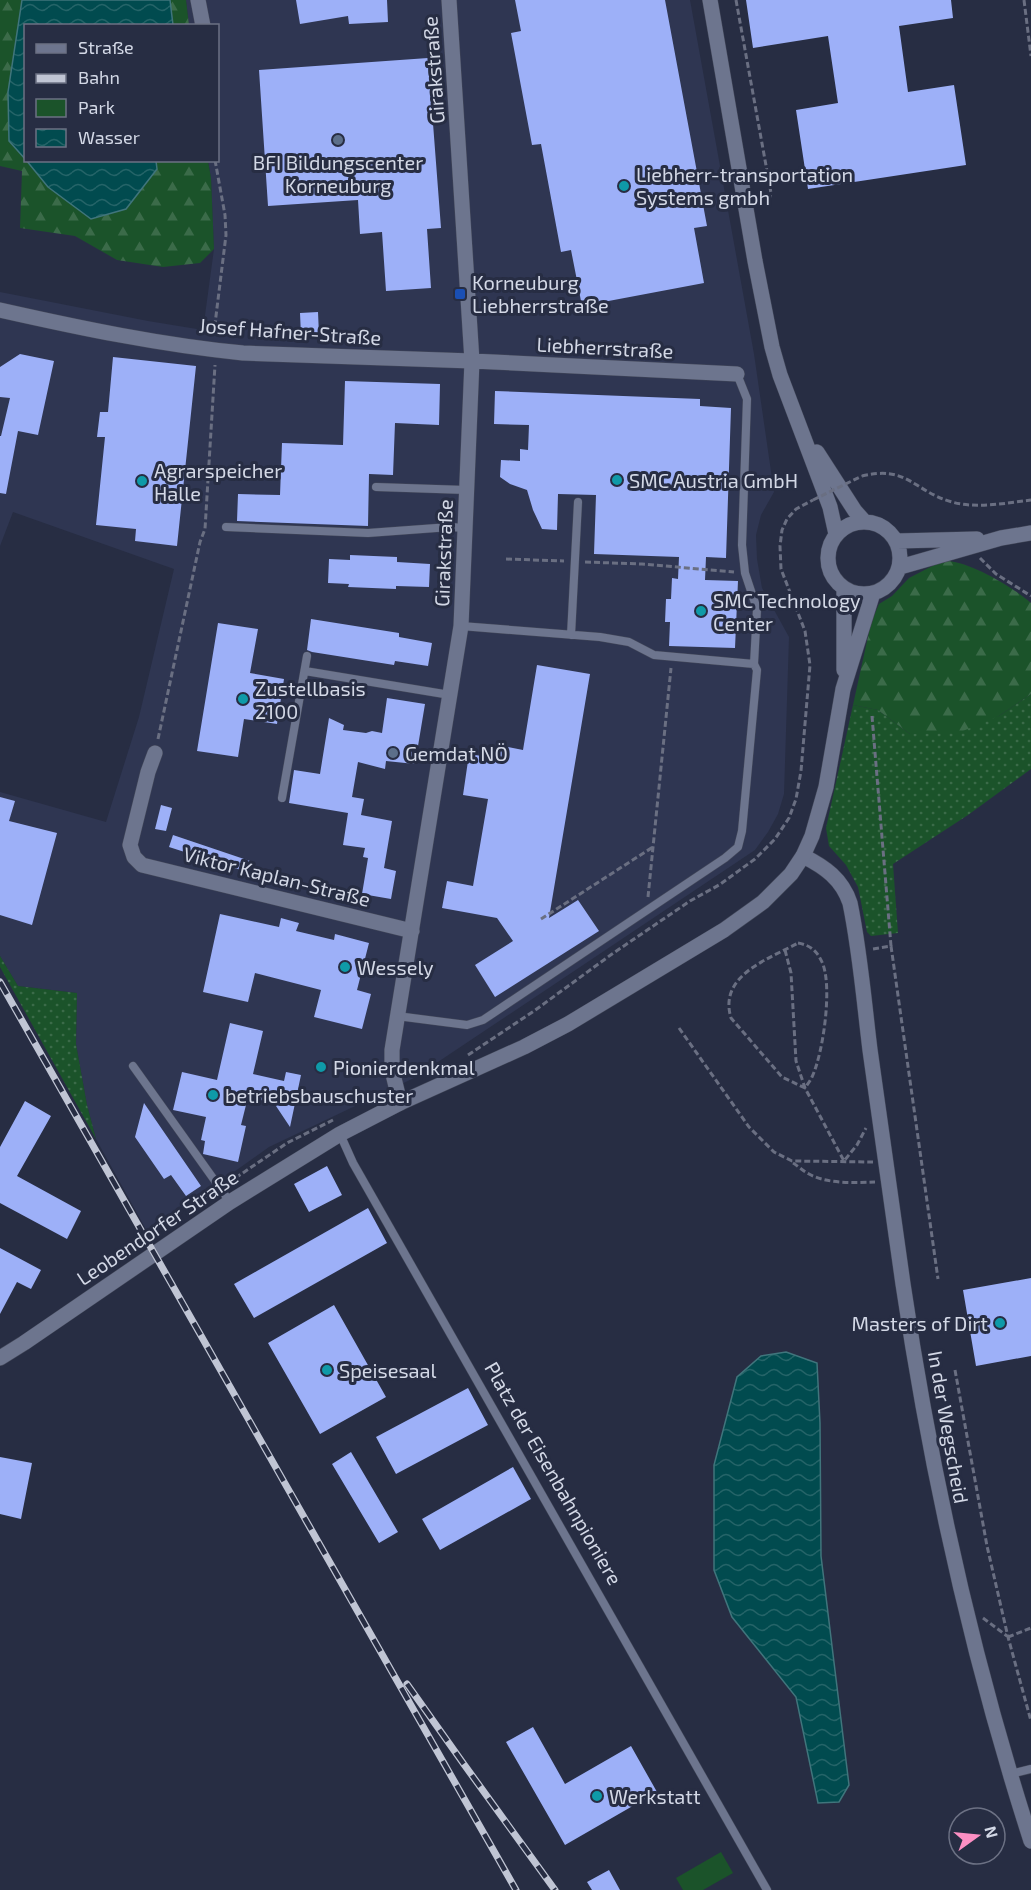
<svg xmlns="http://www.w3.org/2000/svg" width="1031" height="1890" font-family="'Exo 2',sans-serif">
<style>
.built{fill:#2f3652}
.green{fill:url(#green-dots)}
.forest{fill:url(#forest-firs)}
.pitch{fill:#1b532a}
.water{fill:url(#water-waves);stroke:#40757c;stroke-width:1.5}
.building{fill:#9db0f8}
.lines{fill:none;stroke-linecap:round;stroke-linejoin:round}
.lane-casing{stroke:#43485a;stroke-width:9}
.street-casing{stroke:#43485a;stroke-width:16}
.secondary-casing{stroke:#43485a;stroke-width:16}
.path{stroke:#6a6f82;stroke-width:3;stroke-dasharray:6 3;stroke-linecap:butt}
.lane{stroke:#6d758e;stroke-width:8}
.street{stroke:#6d758e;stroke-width:15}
.secondary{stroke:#6d758e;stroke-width:15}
.rail-casing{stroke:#c0c5d4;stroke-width:7}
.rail{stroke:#272d43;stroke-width:4.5;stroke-dasharray:14;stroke-linecap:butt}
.path-bridge{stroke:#6a6f82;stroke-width:3;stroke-dasharray:6 3;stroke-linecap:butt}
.service-dot{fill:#5c6f8a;stroke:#272d43;stroke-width:2}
.culture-dot{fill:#0f9aa8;stroke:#272d43;stroke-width:2}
.transit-dot{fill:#1a4fb4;stroke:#272d43;stroke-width:2}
.labels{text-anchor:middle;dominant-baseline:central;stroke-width:6;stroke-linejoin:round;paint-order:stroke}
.street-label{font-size:20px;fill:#d3d8e6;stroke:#272d43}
.poi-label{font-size:20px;fill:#d3d8e6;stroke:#272d43;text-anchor:start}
</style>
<defs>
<pattern id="green-dots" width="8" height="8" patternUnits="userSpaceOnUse" patternTransform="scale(1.5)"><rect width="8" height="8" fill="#1b532a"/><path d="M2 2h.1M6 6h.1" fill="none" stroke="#3b6b49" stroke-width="1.8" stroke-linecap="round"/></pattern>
<pattern id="forest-firs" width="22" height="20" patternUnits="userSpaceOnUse" patternTransform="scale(1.5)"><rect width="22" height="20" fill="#1b532a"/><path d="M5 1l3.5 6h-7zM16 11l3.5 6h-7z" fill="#3b6b49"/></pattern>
<pattern id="water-waves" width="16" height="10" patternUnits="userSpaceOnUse" patternTransform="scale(1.5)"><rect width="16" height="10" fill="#014b4f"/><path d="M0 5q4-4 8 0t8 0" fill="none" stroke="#256468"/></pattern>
</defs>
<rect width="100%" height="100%" fill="#272d43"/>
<path class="built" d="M186 0H690L754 354 774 492 761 515 756 535 757 559 762 588 789 637 784 794 778 814 768 832 755 850 414 1078 269 1147 148 1233 96 1139 87 1105 76 1044 77 993 18 986 0 956V792L106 822 139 717 174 569 13 512 0 546V292L148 321 203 330 214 249 211 178 208 161 218 160V26L189 25Z"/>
<path class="green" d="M1031 694V769L968 815 893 864 898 933 871 936 867 932 858 887 846 865 829 846 826 828 853 705 878 710 910 734 999 716Z
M0 956 18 986 77 993 76 1044 87 1105 96 1139 0 967Z"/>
<path class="forest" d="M0 0H22L8 92 9 141 48 187 157 169 156 161H208L211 178 214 249 200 263 163 267 117 260 75 236 20 228 22 171 0 166Z
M170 0H186L189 25H173Z
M948 561C972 563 1013 587 1031 603V694L999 716 958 733 910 734 878 710 853 705 871 623 879 604 892 596 909 578 940 562Z"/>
<path class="pitch" d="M721 1852 733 1873 703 1890H683L676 1878Z"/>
<path class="water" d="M22 0H170L173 25 26 26V160L9 141 8 92Z
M26 160 156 161 157 169 126 209 91 219 48 187Z
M786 1352 817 1363 820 1423 821 1556 849 1785 839 1802 818 1803 796 1697 732 1617 714 1570V1465L737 1377 761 1356Z"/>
<path class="building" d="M296 0H387L388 22 349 24 348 16 300 24Z
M515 0H665L707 226 694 228 704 283 582 306 571 250 561 252 541 144 532 145 511 33 521 31Z
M746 0H951L953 18 899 26 908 92 954 85 966 165 808 189 796 110 838 103 828 36 753 48Z
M428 58 441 228 427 229 431 288 386 291 382 232 360 234 358 200 268 206 259 70Z
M318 312 319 335 301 336 300 313Z
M20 354 54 361 38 435 18 431 6 494 0 493V436H1L10 398 0 397V367Z
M113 357 196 366 177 546 135 541 136 529 96 525 105 437H97L100 412H108Z
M345 381 440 384 439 425 395 423 393 475 369 474 368 526 237 521 238 494 280 495 282 443 343 445Z
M495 391 700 399V406L731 408 726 558 706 557 705 580 738 581 735 648 669 646 670 622H665L666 599H671L672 578 678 579 679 557 594 554 596 495 558 494 557 530 542 529 533 510 527 490 510 484 500 477 501 460 520 461V449L528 450 529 425 494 424Z
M350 555 397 557V562L430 564 429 587 396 586V589L348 587 349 584 328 583 329 559 350 560Z
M311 619 399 633V637L432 643 428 666 395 661 394 665 312 652 307 650Z
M218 623 258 629 250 673 284 679 277 724 244 719 238 757 197 751Z
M537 665 590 674 549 918 578 900 599 931 495 997 475 965 513 941 497 918 442 908 447 881 473 886 488 799 463 795 469 754 494 758 497 745 523 750Z
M387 698 425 704 415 764 386 761 385 769 358 762 352 797 364 799 361 815 392 821 384 868 396 871 391 899 362 894 368 858 363 857 365 848 343 845 348 813 289 803 294 770 320 774 329 718 344 725 343 730 366 733 372 731 382 733Z
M0 797 15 801 9 821 57 833 32 925 0 915Z
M161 805 172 808 166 831 155 829Z
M173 835 250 861 247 872 169 847Z
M220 914 279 927 281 918 299 923 296 931 334 940 335 934 369 943 357 990 371 994 362 1029 314 1017 321 990 255 973 248 1002 203 992Z
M230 1023 263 1031 253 1074 284 1081 286 1072 301 1075 290 1127 274 1103 248 1097 241 1125 246 1126 238 1162 203 1154 205 1141 201 1140 206 1117 173 1110 182 1072 217 1080Z
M25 1101 51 1116 17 1176 81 1211 67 1239 0 1203V1147Z
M144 1103 201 1186 186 1196 171 1175 164 1179 135 1137Z
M327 1166 342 1195 309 1212 294 1184Z
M368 1208 387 1243 254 1318 234 1284Z
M0 1248 41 1270 31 1289 17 1282 0 1314Z
M1031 1278V1356L976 1366 963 1290Z
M334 1305 386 1397 320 1434 268 1343Z
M468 1388 488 1425 396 1474 376 1437Z
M351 1452 398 1532 379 1543 332 1464Z
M0 1457 32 1463 21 1519 0 1514Z
M513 1467 531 1499 440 1550 422 1519Z
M533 1727 565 1784 631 1746 657 1792 565 1845 506 1742Z
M609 1870 620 1890H592L587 1882Z"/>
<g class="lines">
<defs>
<path id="lane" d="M737 374 747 399 742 545 745 573 757 609 754 664
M376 487 466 490
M226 527 368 533 450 527 465 528
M571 635 578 502
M305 671 450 695
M282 798 307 656
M397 1016 467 1025 483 1020 725 858 738 847 742 831 757 670 754 664 654 655 629 642 600 637 461 626
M133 1066 230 1202
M340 1134 353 1163 767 1890
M1010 1774 1031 1769"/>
<path id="street" d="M198 0 203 26
M0 310C80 328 161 345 243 353L472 361 737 374
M155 753 148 772 130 845 134 857 142 865 412 931
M803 856C825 867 842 879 850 903 860 951 864 1001 870 1050 881 1128 892 1206 903 1284 931 1473 972 1658 1031 1841
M400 1103 392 1070V1050L461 626 472 361 449 0"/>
<path id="secondary" d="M710 0 755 261 772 347 780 375 830 507 836 534
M817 452 855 511 864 521
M828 558a36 36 0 1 1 72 0a36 36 0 1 1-72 0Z
M897 541 977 539
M900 567 1001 538 1031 533
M844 670V589
M0 1358 24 1343 230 1202 340 1134 400 1103 524 1047 568 1024 724 930 763 902 791 874 803 856 812 836 826 787 843 689 873 593"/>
</defs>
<use href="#lane" class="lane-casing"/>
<use href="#street" class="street-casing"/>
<use href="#secondary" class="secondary-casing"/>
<path class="path" d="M736 0 771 193 770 197 759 199
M1024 0 1031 56
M215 160 225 215 226 235 215 324V337
M862 476C908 465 913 491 952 502 977 509 1006 503 1031 500
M980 558 996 574 1031 596
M506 559 564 561
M585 562 642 564 734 572
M872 716 891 946 873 949
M158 739 200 542 205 529 215 365
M648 897 671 668
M541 919 653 847
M798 943C810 945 817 951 822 962 833 986 823 1054 812 1077 810 1081 807 1085 805 1088L782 1077 731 1018C718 975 769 959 798 943Z
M891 946 938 1279
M785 950 791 973 796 1061 805 1088 844 1161 857 1145 866 1128
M679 1028 749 1127 774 1152 792 1161 873 1162
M468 1055 534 1011 612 954 690 901 719 885 755 859 775 839 789 818 796 799 801 771 810 665 805 631 781 569 780 546 782 530 787 519 796 509 813 500
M793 1163C798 1166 803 1171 809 1174 827 1184 854 1183 875 1182
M228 1183 287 1143 333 1120
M199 1204 213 1194
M955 1370 987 1546 1008 1637 1031 1721
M983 1618 1007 1636
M1008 1637 1031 1628"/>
<use href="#lane" class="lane"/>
<use href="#street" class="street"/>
<use href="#secondary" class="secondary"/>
<defs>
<path id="rail" d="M0 982 516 1890
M407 1684 463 1763 555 1890"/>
</defs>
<use href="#rail" class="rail-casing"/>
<use href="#rail" class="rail"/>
<path class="path-bridge" d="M813 500 862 476"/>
</g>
<g class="service-dot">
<circle cx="338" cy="140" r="6"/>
<circle cx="393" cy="753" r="6"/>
</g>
<g class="culture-dot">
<circle cx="624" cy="186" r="6"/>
<circle cx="617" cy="480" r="6"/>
<circle cx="142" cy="481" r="6"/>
<circle cx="701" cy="611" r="6"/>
<circle cx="243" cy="699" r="6"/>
<circle cx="345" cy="967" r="6"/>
<circle cx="321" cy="1067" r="6"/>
<circle cx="213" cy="1095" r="6"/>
<circle cx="1000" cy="1323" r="6"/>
<circle cx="327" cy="1370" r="6"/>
<circle cx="597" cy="1796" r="6"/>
</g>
<rect class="transit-dot" x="454" y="288" width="12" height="12" rx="3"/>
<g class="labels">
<g class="street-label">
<text transform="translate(433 70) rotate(-94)">Girakstraße</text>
<text transform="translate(290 331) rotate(4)">Josef Hafner-Straße</text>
<text transform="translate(605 347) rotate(3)">Liebherrstraße</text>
<text transform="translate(443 553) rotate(-88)">Girakstraße</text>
<text transform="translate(277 876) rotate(14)">Viktor Kaplan-Straße</text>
<text transform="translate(157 1227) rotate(-34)">Leobendorfer Straße</text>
<text transform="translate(949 1427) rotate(80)">In der Wegscheid</text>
<text transform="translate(554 1473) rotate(60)">Platz der Eisenbahnpioniere</text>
</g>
<g class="poi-label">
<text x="338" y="162" text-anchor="middle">BFI Bildungscenter<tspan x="338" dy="23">Korneuburg</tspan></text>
<text x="636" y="174">Liebherr-transportation<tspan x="636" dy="23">Systems gmbh</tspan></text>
<text x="472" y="282">Korneuburg<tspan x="472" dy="23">Liebherrstraße</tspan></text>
<text x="154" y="470">Agrarspeicher<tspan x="154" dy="23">Halle</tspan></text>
<text x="629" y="480">SMC Austria GmbH</text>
<text x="713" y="600">SMC Technology<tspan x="713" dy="23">Center</tspan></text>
<text x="255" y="688">Zustellbasis<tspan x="255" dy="23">2100</tspan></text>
<text x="405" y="753">Gemdat NÖ</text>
<text x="357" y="967">Wessely</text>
<text x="333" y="1067">Pionierdenkmal</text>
<text x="225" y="1095">betriebsbauschuster</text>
<text x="988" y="1323" text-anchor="end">Masters of Dirt</text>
<text x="339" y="1370">Speisesaal</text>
<text x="609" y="1796">Werkstatt</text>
</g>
</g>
<rect x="24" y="24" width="195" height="138" fill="#272d43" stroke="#6c7184" stroke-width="1.5"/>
<rect x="36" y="44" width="30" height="9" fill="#6d758e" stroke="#6c7184" stroke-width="1.5"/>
<text x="78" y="54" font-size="18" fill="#d3d8e6">Straße</text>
<rect x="36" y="74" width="30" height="9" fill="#c0c5d4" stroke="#6c7184" stroke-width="1.5"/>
<text x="78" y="84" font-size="18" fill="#d3d8e6">Bahn</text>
<rect x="36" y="99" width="30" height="18" fill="#1b532a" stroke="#6c7184" stroke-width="1.5"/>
<text x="78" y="114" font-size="18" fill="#d3d8e6">Park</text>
<rect x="36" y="129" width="30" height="18" fill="url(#water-waves)" stroke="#6c7184" stroke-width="1.5"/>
<text x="78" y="144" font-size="18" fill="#d3d8e6">Wasser</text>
<g transform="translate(977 1836) rotate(75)"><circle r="28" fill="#272d43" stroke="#6c7184" stroke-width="1.5"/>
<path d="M0-4.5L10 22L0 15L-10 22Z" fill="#fc8fc3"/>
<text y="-9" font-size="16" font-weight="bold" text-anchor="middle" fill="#d3d8e6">N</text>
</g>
</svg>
